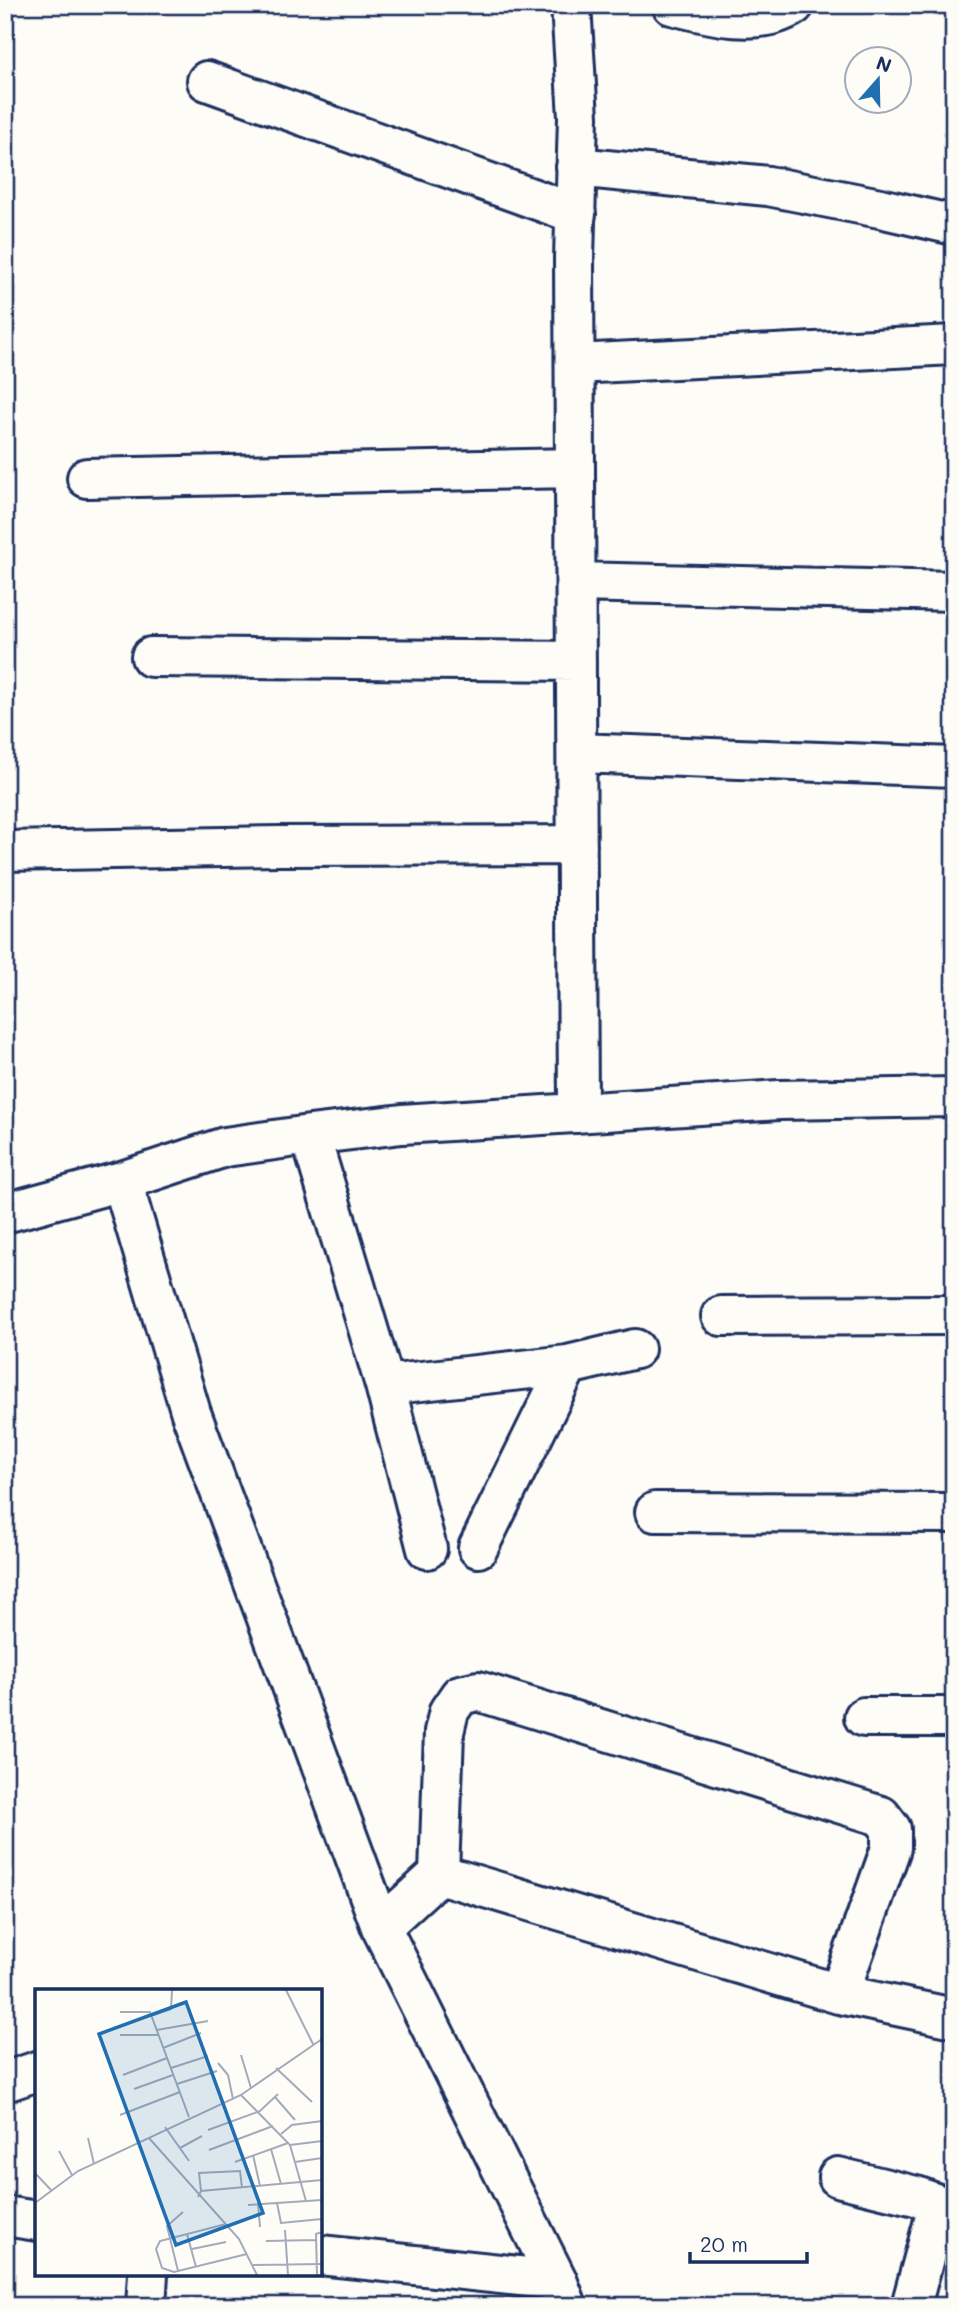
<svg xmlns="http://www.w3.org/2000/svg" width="959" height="2311" font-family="Mali,sans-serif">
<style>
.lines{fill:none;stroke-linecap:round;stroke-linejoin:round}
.street-casing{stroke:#1b2f5e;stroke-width:44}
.street{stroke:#fdfcf7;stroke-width:38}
.inset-road{fill:none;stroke:#a3aaba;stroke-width:2}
.view{fill:#1f6fb2;fill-opacity:0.15;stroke:#1f6fb2;stroke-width:3.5}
.inset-edge{fill:none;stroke:#1b2f5e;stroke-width:3.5}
</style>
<rect width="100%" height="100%" fill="#fdfcf7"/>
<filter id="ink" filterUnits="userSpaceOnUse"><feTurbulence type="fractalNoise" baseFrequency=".0143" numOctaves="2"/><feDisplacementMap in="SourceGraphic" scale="14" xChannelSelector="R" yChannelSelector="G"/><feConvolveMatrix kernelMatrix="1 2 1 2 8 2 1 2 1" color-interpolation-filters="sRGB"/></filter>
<g filter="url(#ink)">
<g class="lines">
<defs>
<path id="street" d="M571 5 578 117 574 258 578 1113
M672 5C710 15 759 28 794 5
M207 81 576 214
M576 167 768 186 880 208 954 225
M575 364 954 345
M87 478 575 468
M576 582 954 591
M151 657 576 661
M577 753 954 767
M5 851 280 846 577 845
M310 1135 385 1385 427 1549
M122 1181 191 1413 381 1927 557 2280 567 2306
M5 1213 122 1181 225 1147 310 1135 402 1124 779 1100 954 1097
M721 1316 954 1315
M385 1385 568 1365 635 1349
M655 1512 954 1513
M478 1548 568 1365
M864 1717H954
M439 1874 444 1732 449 1711 460 1695 478 1691 881 1816 891 1829V1848L839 1994
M381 1927 439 1874 839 1994 954 2018
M5 2082 37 2071
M838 2177 916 2196 954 2210
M5 2216 37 2221
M320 2255 557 2280
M146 2306 148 2274
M911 2306 938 2206"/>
</defs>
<use href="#street" class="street-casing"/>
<use href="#street" class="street"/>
</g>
</g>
<g transform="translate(35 1989)">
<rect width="287" height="287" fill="#fdfcf7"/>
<path class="inset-road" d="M251 1 278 55M85 23H115L154 128M116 27 136 20 137 1M122 41 173 32M85 46H124M128 59 166 44M206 66 216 99M183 74 193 86 198 110M136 79 173 67M241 79 277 113M88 86 132 69M142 95 182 82M99 100 138 86M206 106 255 156 271 212M240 108 260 131M85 126 145 103M130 138 154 172M173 141 225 122 243 105M246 145 257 136 287 132M53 149 59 175M114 149 204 250 222 286M255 156 287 152M145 159 167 147M236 160 246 195M174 161 238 137M24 162 37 186M218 166 225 197M200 173 253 154M260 173 287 169M0 184 16 201M166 202 164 184 205 182 207 199M163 208 166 202 287 191M0 214 43 182 206 106 287 50M242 214 246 234 287 230M223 215 225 238M213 216 287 211M191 235 125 252 121 260 127 279 139 283 212 265M250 241 253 286M152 245 161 278M231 252 281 251M157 260 191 253M218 276 287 275M143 282 132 237 148 223M282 286 281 245 287 243"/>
<path class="view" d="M151 13 228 224 141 256 64 45Z"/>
<rect width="287" height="287" class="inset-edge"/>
</g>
<rect width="959" height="2311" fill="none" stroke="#fdfcf7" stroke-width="28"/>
<rect x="14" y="14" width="931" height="2283" fill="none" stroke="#1b2f5e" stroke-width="2.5" filter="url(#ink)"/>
<g transform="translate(878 80) rotate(20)"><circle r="33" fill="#fdfcf7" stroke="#a3aaba" stroke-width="2"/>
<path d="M0-5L12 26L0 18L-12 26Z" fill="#1f6fb2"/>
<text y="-10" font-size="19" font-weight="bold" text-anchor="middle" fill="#1b2f5e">N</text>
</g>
<path d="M690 2252v10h117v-10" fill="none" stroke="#1b2f5e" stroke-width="3.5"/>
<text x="700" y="2252" font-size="21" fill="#1b2f5e" stroke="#fdfcf7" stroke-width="5" paint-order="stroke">20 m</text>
</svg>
